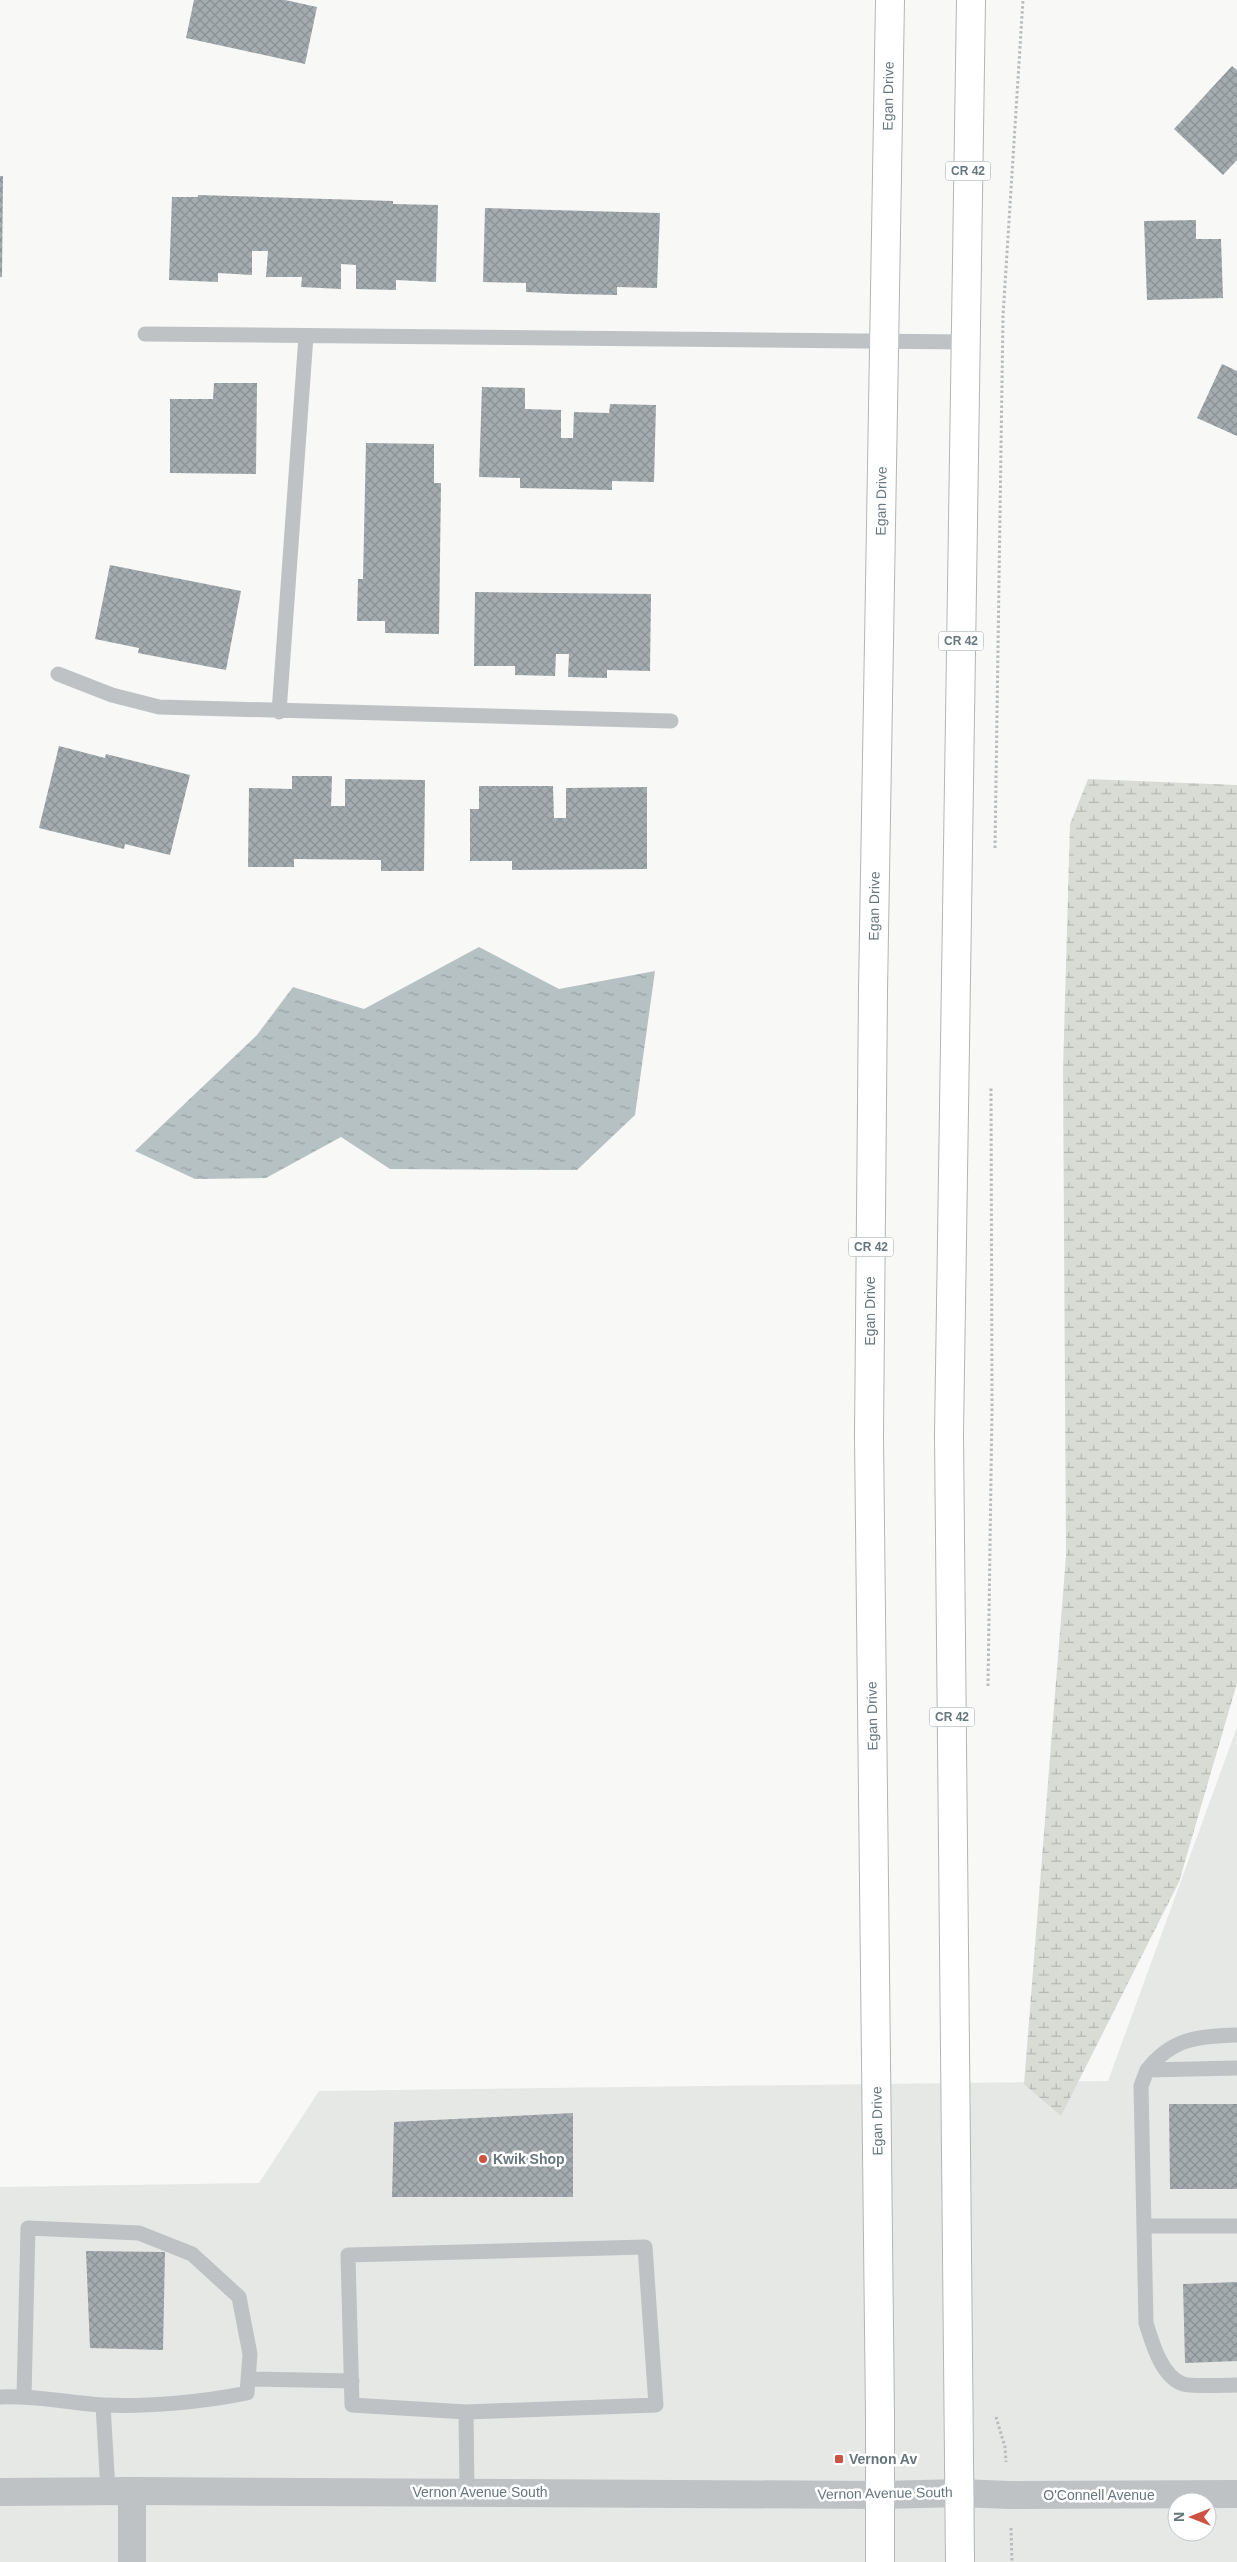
<svg xmlns="http://www.w3.org/2000/svg" width="1237" height="2562" font-family="Helvetica,sans-serif">
<style>
.built{fill:#e6e8e6;fill-rule:evenodd}
.wetland{fill:url(#wetland-marsh)}
.water{fill:url(#water-ripples)}
.building{fill:url(#building-cross-hatch)}
.lines{fill:none;stroke-linecap:round;stroke-linejoin:round}
.trunk-casing{stroke:#b2b6b8;stroke-width:30}
.path{stroke:#b8bcbe;stroke-width:3;stroke-dasharray:2.5 2.5;stroke-linecap:butt}
.service{stroke:#bec2c5;stroke-width:15}
.minor{stroke:#bec2c5;stroke-width:28}
.tertiary{stroke:#bec2c5;stroke-width:28}
.trunk{stroke:#fff;stroke-width:28}
.poi-dot{fill:#cd5241;stroke:#fff;stroke-width:2}
.labels{text-anchor:middle;dominant-baseline:central;stroke-width:5;stroke-linejoin:round;paint-order:stroke}
.shield{fill:#fff;stroke:#949fa4;stroke-width:1}
.shield-label{font-size:12px;font-weight:bold;fill:#66767d}
.street-label{font-size:14px;fill:#66767d;stroke:#fff}
.poi-label{font-size:14px;font-weight:bold;fill:#66767d;stroke:#fff;text-anchor:start}
</style>
<defs>
<pattern id="wetland-marsh" width="20" height="14" patternUnits="userSpaceOnUse" patternTransform="scale(1.25)"><rect width="20" height="14" fill="#d9dcd5"/><path d="M1 5h8M5 5V1M11 12h8M15 12V8" fill="none" stroke="#b4b7b2"/></pattern>
<pattern id="water-ripples" width="26" height="14" patternUnits="userSpaceOnUse" patternTransform="scale(1.25)"><rect width="26" height="14" fill="#b6c1c4"/><path d="M2 4q2-2 4 0t4 0M15 11q2-2 4 0t4 0" fill="none" stroke="#98a1a4"/></pattern>
<pattern id="building-cross-hatch" width="8" height="8" patternUnits="userSpaceOnUse" patternTransform="scale(1.25)"><rect width="8" height="8" fill="#a4acb0"/><path d="M0 0l8 8M0 8l8-8" fill="none" stroke="#899194"/></pattern>
</defs>
<rect width="100%" height="100%" fill="#f8f8f6"/>
<path class="built" d="M1237 1727V2562H0V2187L259 2183 319 2091 1108 2081ZM1177 2502H1207V2532H1177Z"/>
<path class="wetland" d="M1088 779 1237 785V1683L1179 1882 1061 2116 1024 2084 1066 1556 1063 1070 1070 824Z"/>
<path class="water" d="M479 947 559 989 655 971 635 1115 577 1170 390 1169 341 1137 266 1178 195 1179 135 1151 257 1035 293 987 364 1009Z"/>
<path class="building" d="M194 0H285L317 7 305 64 186 38Z
M1232 66 1237 70V160L1223 175 1174 129Z
M0 176H3L2 277H0Z
M198 195 393 201V204L438 205 436 282 396 280V290L356 289V265L341 264V289L301 287 302 277H266L268 251H252V275L218 273V282L169 280 172 197H198Z
M485 208 660 213 657 288 617 287V295L570 294 526 292V283L483 282Z
M1196 220V239H1221L1223 298 1147 300 1144 221Z
M1222 364 1237 371V436L1197 418Z
M214 383H257L256 474 170 473V399H213Z
M482 387 525 388V409L561 410V438H573L574 412 609 413 610 404 656 405 654 482 612 481V490L520 488V478L479 477Z
M366 443 434 444V483H441L439 634 385 633V621H357L358 579H363Z
M110 565 241 591 226 670 138 653 139 648 95 639Z
M475 592 651 594 650 671 607 670V678L568 677 569 654H556L555 676 515 675V666H474Z
M59 746 105 758 106 754 190 775 170 855 125 844 124 849 39 828Z
M292 776H332L331 806H345V779L425 780 424 871H381V860L294 859V867H248L249 788 292 789Z
M479 786H553L554 818H566V788L647 787V869L512 870V861H470V809H479Z
M1169 2104H1237V2189H1170Z
M573 2113V2197H392L394 2122Z
M86 2251 165 2252 163 2350 90 2348Z
M1237 2282V2361L1185 2363 1183 2284Z"/>
<g class="lines">
<defs>
<path id="trunk" d="M880 2562V2417L869 1436 873 991 890 0
M960 2562 949 1435 971 0"/>
</defs>
<use href="#trunk" class="trunk-casing"/>
<path class="path" d="M995 848 1003 316 1023 0
M988 1686 992 1408 991 1087
M996 2417 1005 2447 1006 2462
M1011 2528 1012 2562"/>
<path class="service" d="M145 334 965 342
M58 674 112 695 159 707 671 721
M279 712 306 336
M1237 2068 1147 2070 1141 2086 1146 2323C1152 2342 1161 2376 1183 2384 1191 2387 1226 2385 1237 2385
M1147 2070C1172 2038 1199 2036 1237 2035
M1145 2226H1237
M248 2379 352 2381
M0 2397C35 2395 68 2403 103 2405 148 2407 203 2402 247 2393L250 2354 239 2297 192 2254 139 2233 28 2228 24 2396
M103 2405 108 2491
M466 2412 656 2405 645 2247 348 2255 352 2405 466 2412 467 2492"/>
<path class="minor" d="M132 2491V2562
M960 2493 1009 2495 1237 2494"/>
<path class="tertiary" d="M0 2492 132 2491 881 2495 960 2493"/>
<use href="#trunk" class="trunk"/>
</g>
<g class="poi-dot">
<circle cx="483" cy="2159" r="5"/>
<rect x="834" y="2454" width="10" height="10" rx="2.5"/>
</g>
<g class="labels">
<g class="shield">
<rect x="945.5" y="161.5" width="45" height="19" rx="4"/>
<rect x="938.5" y="631.5" width="45" height="19" rx="4"/>
<rect x="848.5" y="1237.5" width="45" height="19" rx="4"/>
<rect x="929.5" y="1707.5" width="45" height="19" rx="4"/>
</g>
<g class="shield-label">
<text x="968" y="171">CR 42</text>
<text x="961" y="641">CR 42</text>
<text x="871" y="1247">CR 42</text>
<text x="952" y="1717">CR 42</text>
</g>
<g class="street-label">
<text transform="translate(888 96) rotate(-89)">Egan Drive</text>
<text transform="translate(881 501) rotate(-89)">Egan Drive</text>
<text transform="translate(874 906) rotate(-89)">Egan Drive</text>
<text transform="translate(870 1311) rotate(-90)">Egan Drive</text>
<text transform="translate(872 1716) rotate(-91)">Egan Drive</text>
<text transform="translate(877 2121) rotate(-91)">Egan Drive</text>
<text x="480" y="2492">Vernon Avenue South</text>
<text transform="translate(885 2493) rotate(-1)">Vernon Avenue South</text>
<text x="1099" y="2495">O'Connell Avenue</text>
</g>
<g class="poi-label">
<text x="493" y="2159">Kwik Shop</text>
<text x="849" y="2459">Vernon Av</text>
</g>
</g>
<g transform="translate(1192 2517) rotate(270)"><circle r="24" fill="#ffffff" stroke="#c2c8cb"/>
<path d="M0-4L9 19L0 12L-9 19Z" fill="#cd5241"/>
<text y="-8" font-size="14" font-weight="bold" text-anchor="middle" fill="#66767d">N</text>
</g>
</svg>
